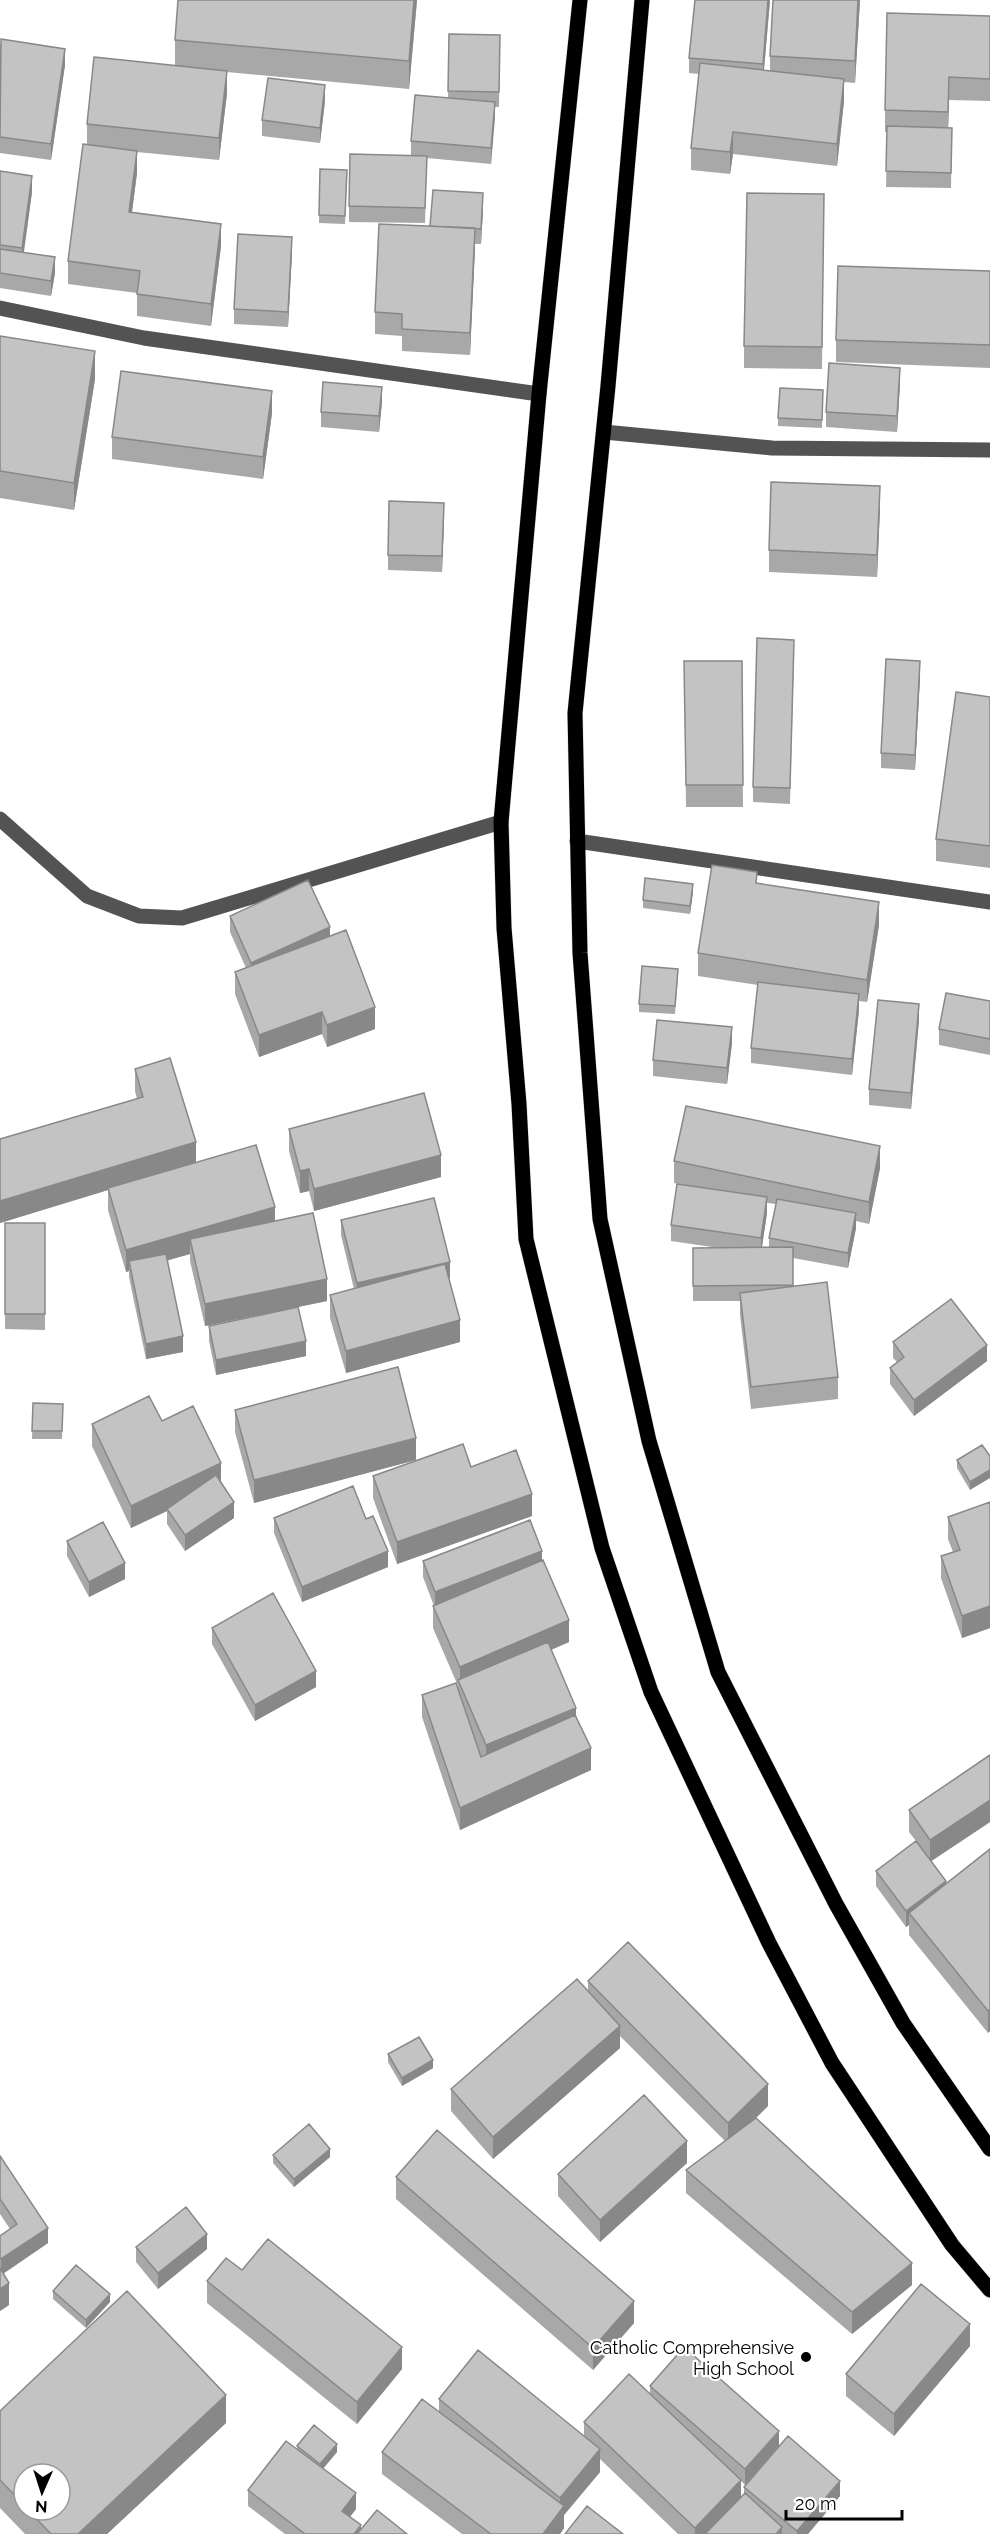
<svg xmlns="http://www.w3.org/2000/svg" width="990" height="2534" font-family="Raleway,sans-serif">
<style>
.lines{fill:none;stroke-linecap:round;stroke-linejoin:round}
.major-casing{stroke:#dbdbdb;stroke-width:16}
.minor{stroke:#535353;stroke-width:15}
.major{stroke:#000;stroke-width:15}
.wall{fill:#a8a8a8;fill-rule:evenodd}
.shaded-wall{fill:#888}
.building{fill:#c3c3c3;stroke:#888;stroke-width:1.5}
.poi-dot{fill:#000;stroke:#fff;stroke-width:2}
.labels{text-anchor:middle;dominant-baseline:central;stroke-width:4.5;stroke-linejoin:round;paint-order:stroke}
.poi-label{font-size:18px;fill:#000;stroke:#fff;text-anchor:end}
</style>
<rect width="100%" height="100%" fill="#fff"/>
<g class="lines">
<defs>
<path id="major" d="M580 0 539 394 501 822 504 928 519 1104 526 1239 602 1548 651 1692 769 1943 832 2063 952 2245 990 2290
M642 0 608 386 575 713 580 953 600 1219 649 1441 718 1672 836 1904 903 2023 990 2149"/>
</defs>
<use href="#major" class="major-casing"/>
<path class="minor" d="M0 308 144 338 539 394
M604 432 772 448 990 450
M0 819 87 896 139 916 182 918 501 822
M577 841 990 902"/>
<use href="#major" class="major"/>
</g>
<path class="wall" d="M417 0 409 89 227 72V93L219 160 137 152V173L132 212 221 246 211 326 137 316V293L68 284V261L87 144V124L175 66V40Z
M770 0 764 70 770 71V56L860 0 855 83 844 82V101L837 166 733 154 730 174 691 170V148L699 74 689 73V58Z
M990 16V101L949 100 948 128H952L951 188 886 187 887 132H885V110Z
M449 34 500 35 499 107H495L491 164 427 158 425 223 349 222V206L411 155V141L448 98Z
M0 44 65 65 51 160 0 153Z
M325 101 320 143 262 136V120Z
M320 169 347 170 345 224 319 223Z
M0 171 32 192 24 252 55 273 51 296 0 288Z
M824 194 822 369 744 368V346Z
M483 209 481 244H475L470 355 402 351V336L375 334V312L430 226Z
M292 253 288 327 234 324V309Z
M990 271V368L836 362V340Z
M0 336 95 379 74 510 0 498Z
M900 383 897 432 826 427V412Z
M823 390 822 428 778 426V418Z
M382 402 379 432 321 427V412Z
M272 413 263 479 112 459V437Z
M880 508 877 577 769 572V550Z
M444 519 442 572 388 570V555Z
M794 655 790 804 753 802V787Z
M684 661H742L743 807H686Z
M920 677 915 770 881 768V753Z
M990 697V868L936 861V839Z
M757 883 879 925 867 1002 859 1001V1010L852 1075 751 1063V1048L758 985 698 976V953Z
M693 892 690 914 643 908V900Z
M230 916 330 936 375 1029 327 1047 322 1034 259 1057 235 994V972L246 968 230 932Z
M678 977 675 1014 639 1012V1004Z
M990 1001V1055L939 1045V1029Z
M919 1020 911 1109 869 1105V1089Z
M732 1043 727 1084 653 1076V1060Z
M135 1069 196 1163 275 1221 327 1301 205 1326 190 1261V1254L167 1260 183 1352 146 1359 129 1277V1271L126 1272 108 1210V1190L0 1223V1139L137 1099 135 1091Z
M289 1129 441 1177 314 1211 309 1191 300 1193 289 1151Z
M674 1161 880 1168 869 1224 856 1221V1228L848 1268 793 1258V1286L838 1377V1399L751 1409 740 1315V1301H693V1248H719L671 1241V1225L679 1184 674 1183ZM767 1203 776 1204 769 1238V1247H762L767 1213Z
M341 1220 450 1278H448L460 1342 346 1373 330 1318V1295L354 1289 341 1235Z
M5 1223H45V1330L5 1329Z
M209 1326 306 1356 216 1375 209 1341Z
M893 1342 987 1361 914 1416 890 1384V1368L897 1362 893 1358Z
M33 1403 63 1404 62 1439H32Z
M235 1410 416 1460 254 1503 235 1432Z
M162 1421 221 1484 234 1518 185 1551 167 1524V1511L131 1528 92 1446V1424Z
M982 1445 970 1490 957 1468V1460Z
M373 1476 532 1516 397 1564 373 1498Z
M990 1502V1628L962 1638 941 1578V1556L953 1552 948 1539V1517Z
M274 1518 366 1519 388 1567 302 1602 274 1533Z
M67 1541 125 1579 89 1597 67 1556Z
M542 1560 569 1642 551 1650 576 1715 591 1770 460 1830 422 1717V1695L458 1691V1686L433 1628V1606H434L423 1577V1561Z
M212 1628 316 1687 255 1721 212 1644Z
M909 1810 990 1822 931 1861 946 1883 990 1849 988 2033 909 1935V1925L906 1927 876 1886V1871L916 1841 909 1832Z
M588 1981 768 2106 756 2118 912 2285 852 2334 686 2193V2170L725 2141 620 2036V2048L493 2159 451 2111V2089L588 1990Z
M388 2054 433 2068 402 2086 388 2062Z
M273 2155 330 2157 294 2187 273 2163Z
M0 2156 48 2243 3 2274 9 2305 0 2311V2236L10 2229 0 2214Z
M687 2163 600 2242 558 2196V2174Z
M396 2177 634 2323 593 2370 396 2199Z
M136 2247 207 2249 158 2289 136 2262Z
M242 2270 402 2369 357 2424 207 2303V2281Z
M53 2291 110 2302 86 2328 53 2299Z
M970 2346 894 2436 846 2396V2374Z
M650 2386 779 2446 840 2496 808 2534H678L600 2459V2472L564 2515V2528L560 2534H462L382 2474V2452L439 2412V2399L584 2437V2422L650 2394ZM771 2456 744 2487V2494L741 2498V2481L745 2485Z
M0 2411 226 2423 107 2534H25L0 2508ZM24 2474 60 2510H24Z
M297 2446 337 2452 323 2469 356 2509 350 2517 361 2529 407 2534H285L248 2506V2490L297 2449Z"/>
<path class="shaded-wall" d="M414 0H417L409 89V61Z
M768 0H770L763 80V64Z
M858 0H860L855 83V61Z
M65 49V65L51 160V144Z
M227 71V93L219 160V138Z
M949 77V100L948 134V112Z
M844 79V101L837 166V144Z
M325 85V101L320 143V128Z
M495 102V118L491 164V148Z
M733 132V154L730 174V152Z
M137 151V173L129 234V212Z
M32 176V192L22 264V248Z
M483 193V209L481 244V229Z
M221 224V246L211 326V304Z
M475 228V250L470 355V333Z
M292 237V253L288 327V312Z
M55 257V273L51 296V281Z
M95 351V379L74 510V483Z
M900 368V383L897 432V416Z
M382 387V402L379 432V416Z
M272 391V413L263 479V457Z
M880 486V508L877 577V555Z
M444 503V519L442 572V556Z
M920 661V677L915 770V755Z
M693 884V892L690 914V906Z
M879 902V925L867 1002V980Z
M330 927V942L251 978V963Z
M859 994V1010L852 1075V1059Z
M919 1004V1020L911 1109V1093Z
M375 1007V1029L327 1047V1025Z
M322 1012V1034L259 1057V1035Z
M732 1027V1043L727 1084V1068Z
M196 1142V1164L108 1188V1190L0 1223V1201Z
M880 1146V1168L869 1224V1202Z
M441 1155V1177L314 1211V1189Z
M309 1169V1191L300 1193V1171Z
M767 1197V1213L761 1253V1238Z
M275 1207V1229L190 1239V1254L131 1271 129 1261V1271L126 1272V1250Z
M856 1213V1228L848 1268V1253Z
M450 1262V1278L357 1299V1283Z
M327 1279V1301L205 1326V1304Z
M460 1320V1342L346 1373V1351Z
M183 1336V1352L146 1359V1344Z
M306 1341V1356L216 1375V1360Z
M987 1345V1361L914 1416V1400Z
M416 1438V1460L254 1503V1480Z
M221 1463V1485L167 1509V1511L131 1528V1506Z
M990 1470V1478L970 1490V1482Z
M532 1494V1516L397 1564V1542Z
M234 1502V1518L185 1551V1535Z
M388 1551V1567L302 1602V1587Z
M542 1551V1567L435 1608V1592Z
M125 1563V1579L89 1597V1582Z
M990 1606V1628L962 1638V1616Z
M569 1620V1642L462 1688 460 1683V1667Z
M316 1671V1687L255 1721V1705Z
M576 1708V1730L486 1767V1745Z
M591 1748V1770L460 1830V1808Z
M990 1800V1822L930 1862V1840Z
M946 1881V1897L909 1913V1925L906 1927V1911Z
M990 2009V2031L988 2033V2011Z
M620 2026V2048L493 2159V2137Z
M433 2060V2068L402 2086V2078Z
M768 2084V2106L728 2145V2123Z
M687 2141V2163L600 2242V2220Z
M330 2149V2157L294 2187V2179Z
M48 2228V2243L1 2275V2259Z
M207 2234V2249L158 2289V2273Z
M912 2263V2285L852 2334V2312Z
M9 2283V2305L0 2311V2289Z
M110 2294V2302L86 2328V2320Z
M634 2301V2323L593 2370V2348Z
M970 2324V2346L894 2436V2414Z
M402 2347V2369L357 2424V2402Z
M226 2395V2423L107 2534H78Z
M779 2431V2446L745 2485V2469Z
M337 2444V2452L320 2472V2464Z
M600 2449V2472L564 2515V2528L560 2534H543L560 2511V2498Z
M741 2480V2502L710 2534H695V2528Z
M840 2481V2496L808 2534H797V2531Z
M356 2493V2509L342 2527V2511Z
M361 2525V2534H354Z
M782 2527V2534H776Z"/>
<path class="building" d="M178 0H414L409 61 175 40Z
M695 0H768L763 64 689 58Z
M773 0H858L855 61 770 56Z
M887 13 990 16V79L949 77 948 112 885 110Z
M449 34 500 35 499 92 448 91Z
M1 39 65 49 51 144 0 137Z
M94 57 227 71 219 138 87 124Z
M700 63 844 79 837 144 733 132 730 152 691 148Z
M268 78 325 85 320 128 262 120Z
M415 95 495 102 491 148 411 141Z
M887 126 952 128 951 173 886 171Z
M83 144 137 151 129 212 221 224 211 304 137 294 140 271 68 261Z
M350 154 427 156 425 208 349 206Z
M320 169 347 170 345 216 319 215Z
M0 171 32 176 22 248 0 245Z
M433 190 483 193 481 229 430 226Z
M747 193 824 194 822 347 744 346Z
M379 224 475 228 470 333 402 329V314L375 312Z
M238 234 292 237 288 312 234 309Z
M0 249 55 257 51 281 0 273Z
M838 266 990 271V345L836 340Z
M0 336 95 351 74 483 0 471Z
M829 363 900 368 897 416 826 412Z
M121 371 272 391 263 457 112 437Z
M323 382 382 387 379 416 321 412Z
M780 388 823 390 822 420 778 418Z
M771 482 880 486 877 555 769 550Z
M389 501 444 503 442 556 388 555Z
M757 638 794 640 790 788 753 787Z
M886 659 920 661 915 755 881 753Z
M684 661H742L743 785H686Z
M956 692 990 697V846L936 839Z
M712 865 757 872 756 883 879 902 867 980 698 953Z
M645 878 693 884 690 906 643 900Z
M308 880 330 927 251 963 230 916Z
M346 930 375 1007 327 1025 322 1012 259 1035 235 972Z
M642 966 678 969 675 1006 639 1004Z
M758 982 859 994 852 1059 751 1048Z
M946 993 990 1001V1039L939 1029Z
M878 1000 919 1004 911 1093 869 1089Z
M657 1020 732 1027 727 1068 653 1060Z
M170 1058 196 1142 0 1201V1139L143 1097 135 1069Z
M424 1093 441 1155 314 1189 309 1169 300 1171 289 1129Z
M686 1106 880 1146 869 1202 674 1161Z
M256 1145 275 1207 126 1250 108 1188Z
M677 1184 767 1197 761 1238 671 1225Z
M434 1198 450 1262 357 1283 341 1220Z
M777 1199 856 1213 848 1253 769 1238Z
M313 1213 327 1279 205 1304 190 1239Z
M5 1223H45V1314H5Z
M793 1247V1285L693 1286V1248Z
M166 1254 183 1336 146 1344 129 1261Z
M445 1264 460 1320 346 1351 330 1295Z
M827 1282 838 1377 751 1387 740 1293Z
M951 1299 987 1345 914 1400 890 1368 904 1357 893 1342Z
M298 1307 306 1341 216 1360 209 1326Z
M398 1367 416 1438 254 1480 235 1410Z
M149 1396 162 1421 193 1406 221 1463 131 1506 92 1424Z
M33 1403 63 1404 62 1431H32Z
M463 1444 471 1467 516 1450 532 1494 397 1542 373 1476Z
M982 1445 990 1456V1470L970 1482 957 1460Z
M216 1475 234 1502 185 1535 167 1509Z
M353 1486 366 1519 373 1516 388 1551 302 1587 274 1518Z
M990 1502V1606L962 1616 941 1556 960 1550 948 1517Z
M530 1520 542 1551 435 1592 423 1561Z
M103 1522 125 1563 89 1582 67 1541Z
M543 1560 569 1620 460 1667 433 1606Z
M273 1593 316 1671 255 1705 212 1628Z
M548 1642 576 1708 486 1745 458 1680Z
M456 1683 481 1757 575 1715 591 1748 460 1808 422 1695Z
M990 1755V1800L930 1840 909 1810Z
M916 1841 946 1881 906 1911 876 1871Z
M990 1849V2009L988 2011 909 1913Z
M628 1942 768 2084 728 2123 588 1981Z
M577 1979 620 2026 493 2137 451 2089Z
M419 2037 433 2060 402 2078 388 2054Z
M644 2095 687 2141 600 2220 558 2174Z
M756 2118 912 2263 852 2312 686 2170Z
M309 2124 330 2149 294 2179 273 2155Z
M437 2130 634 2301 593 2348 396 2177Z
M0 2156 48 2228 1 2259 0 2258V2236L17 2224 0 2199Z
M186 2207 207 2234 158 2273 136 2247Z
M268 2239 402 2347 357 2402 207 2281 226 2258 242 2270Z
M76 2265 110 2294 86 2320 53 2291Z
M0 2268 9 2283 0 2289Z
M921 2284 970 2324 894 2414 846 2374Z
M127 2291 226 2395 78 2534H51L28 2510H60V2474H24V2505L0 2480V2411Z
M684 2347 779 2431 745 2469 650 2386Z
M478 2350 600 2449 560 2498 439 2399Z
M629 2374 741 2480 695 2528 584 2422Z
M422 2399 564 2506 543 2534H491L382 2452Z
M314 2425 337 2444 320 2464 297 2446Z
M788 2436 840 2481 797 2531 744 2487Z
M286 2441 356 2493 342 2511 361 2525 354 2534H305L248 2490Z
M745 2493 782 2527 776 2534H705Z
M587 2506 623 2534H565Z
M377 2510 407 2534H357Z"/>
<circle class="poi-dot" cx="806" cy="2357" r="6"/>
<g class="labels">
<g class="poi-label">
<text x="794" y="2347">Catholic Comprehensive<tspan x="794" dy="21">High School</tspan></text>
</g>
</g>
<g transform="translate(42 2492) rotate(183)"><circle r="28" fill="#ffffff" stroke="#999999" stroke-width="1.5"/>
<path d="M0-4.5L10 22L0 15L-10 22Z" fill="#000000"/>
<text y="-9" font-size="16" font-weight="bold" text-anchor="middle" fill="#000000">N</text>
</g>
<path d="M786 2510v9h116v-9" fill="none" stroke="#000000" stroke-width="3"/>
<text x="795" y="2510" font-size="18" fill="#000000" stroke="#ffffff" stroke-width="4.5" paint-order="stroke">20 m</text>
</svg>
